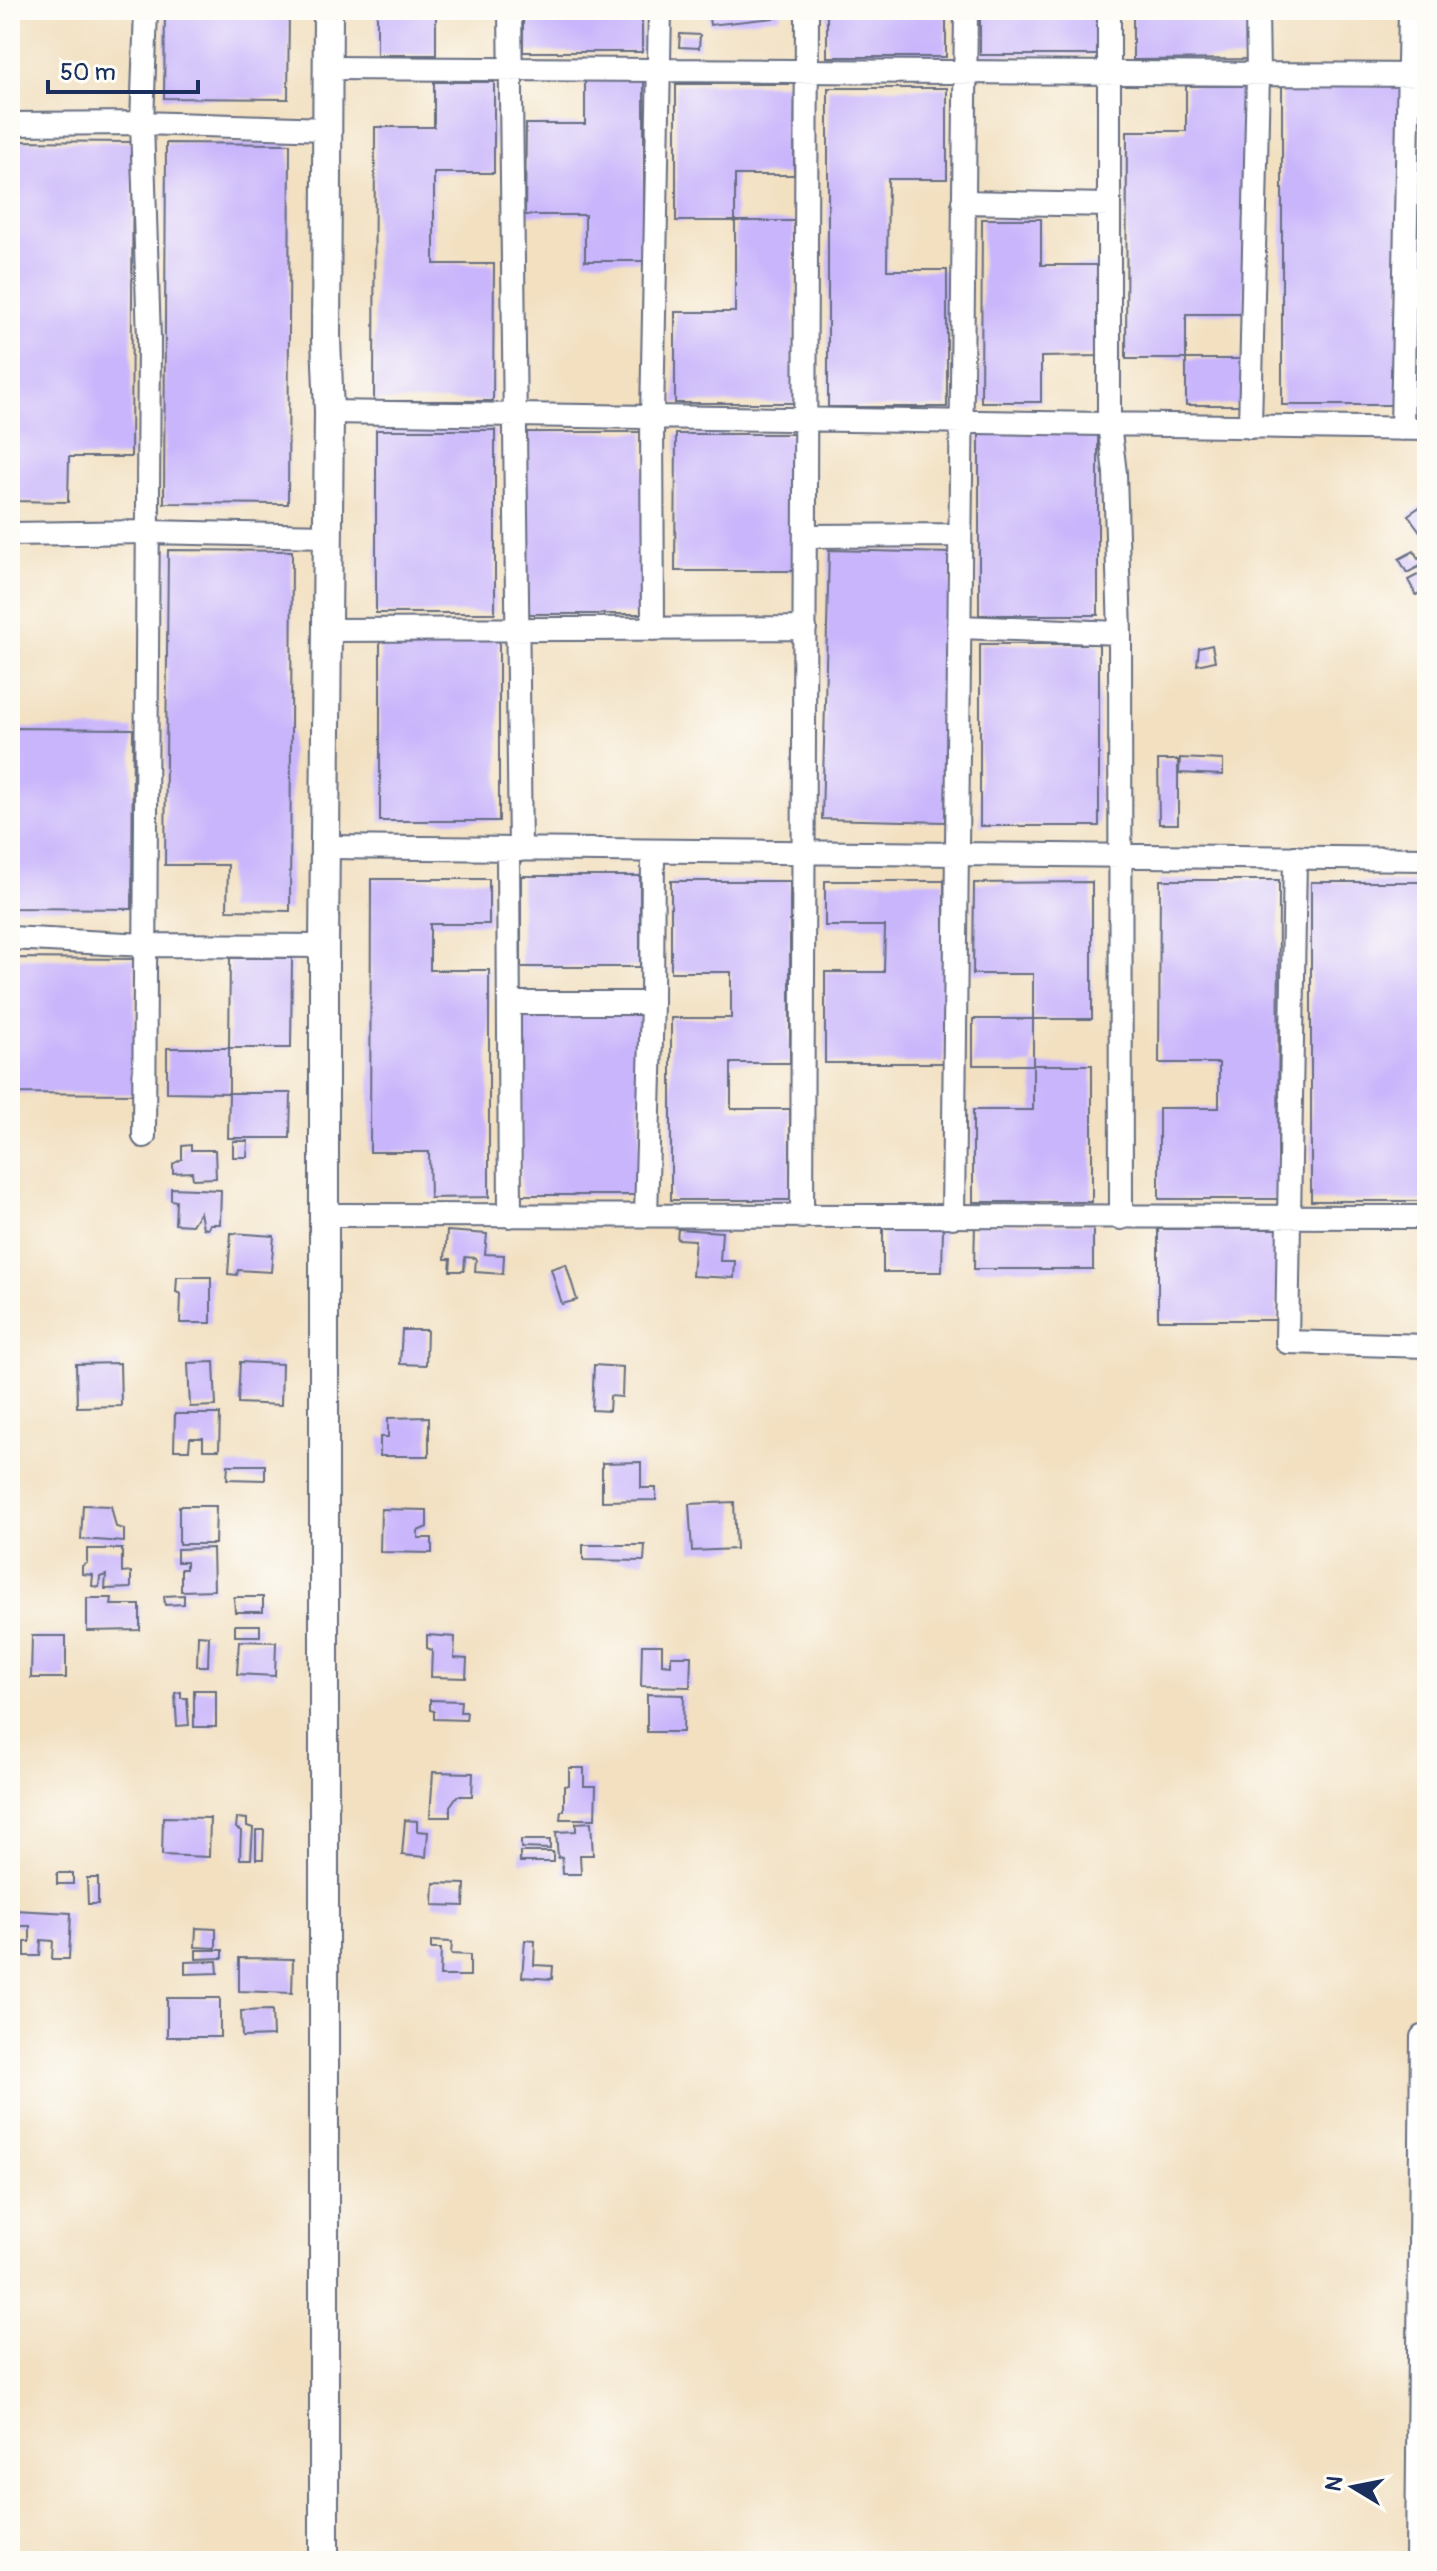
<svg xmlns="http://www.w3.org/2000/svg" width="1437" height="2571" font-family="Pangolin,sans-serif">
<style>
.building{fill:#c9b5fb}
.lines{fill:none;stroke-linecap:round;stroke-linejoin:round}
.minor-casing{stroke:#666d81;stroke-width:26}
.tertiary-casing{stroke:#666d81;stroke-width:32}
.minor{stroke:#fff;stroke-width:22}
.tertiary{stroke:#fff;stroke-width:28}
</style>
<rect width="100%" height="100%" fill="#fdfcf7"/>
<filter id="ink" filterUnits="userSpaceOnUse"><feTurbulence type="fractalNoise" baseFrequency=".0125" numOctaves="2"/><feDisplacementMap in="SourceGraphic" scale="16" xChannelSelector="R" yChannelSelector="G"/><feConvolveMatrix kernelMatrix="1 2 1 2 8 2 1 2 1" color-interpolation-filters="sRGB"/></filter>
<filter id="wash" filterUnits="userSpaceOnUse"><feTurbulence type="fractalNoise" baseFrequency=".006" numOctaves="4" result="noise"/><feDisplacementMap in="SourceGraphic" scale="32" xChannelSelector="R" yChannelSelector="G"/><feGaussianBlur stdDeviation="1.8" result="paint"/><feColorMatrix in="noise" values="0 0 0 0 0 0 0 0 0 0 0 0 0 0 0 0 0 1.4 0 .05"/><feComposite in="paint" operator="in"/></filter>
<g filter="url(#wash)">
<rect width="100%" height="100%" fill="#f2e0c1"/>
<g id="blocks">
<path class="building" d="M165 10H289L288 99 164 98Z
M377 10H436V55H377Z
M523 10H642V52H523Z
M708 10H780L781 17 710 25Z
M827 10H946V57H827Z
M980 10H1098L1099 55H980Z
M1133 10 1252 14V59L1133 60Z
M680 34 700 35 699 48 679 47Z
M585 79H644V261H585V215H525L526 124H585Z
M434 82H494V173H434V264H494L493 401H374L375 127H434Z
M676 84H795L794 175H735V221H794V403H675V312H735V221H676Z
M1186 86H1246L1245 314H1186V359H1126L1127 131H1186Z
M1282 86H1401V405H1282Z
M828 88H947V179H888L887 270H947V407H828Z
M10 141 133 142 131 457H69L68 502 10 501Z
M166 143 290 144 288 504 164 503Z
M982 219H1041V265H1100V356L1041 357V402H981Z
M1186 359H1245V405H1186Z
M376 430H495V613H376Z
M525 432H644V614H525Z
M979 432H1098V615H979Z
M676 434H794V571H675Z
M1427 502V541L1408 515Z
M168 550 292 551 290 911 227 910 228 865H165Z
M829 550 952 553 945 822 822 819Z
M1414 551 1418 559 1425 556 1427 566 1423 568 1420 566 1407 573 1399 559Z
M1427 570V588L1416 595 1408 580Z
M380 639H499V821H380Z
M980 644H1099V826H980Z
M1212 645 1215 661 1197 665 1199 648Z
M10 728 133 729 132 909 10 908Z
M1180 758 1223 760V775L1179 773Z
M1158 760H1178V824H1159Z
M521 876H640V967H521Z
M371 879H489V924H430V970H489V1197L430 1198 429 1152H370Z
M1160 880H1279L1278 1199H1159V1108H1219V1063H1159Z
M671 881H790V1063H731V1109H790V1200H671V1018H731V972H671Z
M825 881H944V1063H825V972H884L885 926H825Z
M1092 882V1019H1033V1065H1092V1202H973V1110H1033V1065H973V1019H1033V974H973L974 883Z
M1311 882H1427V1201H1311Z
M10 958 135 959 134 1094 10 1093Z
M230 958H292L291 1048H229Z
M640 1012V1195H521V1013Z
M167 1048H229V1093H291L290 1138H228L229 1093 167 1092Z
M233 1141H248L247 1157H233Z
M191 1145V1150H215L216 1178 193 1179 192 1172 173 1173V1164L182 1159V1146Z
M171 1188 221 1190 220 1224H210L208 1229 203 1228 200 1212 192 1225 175 1224 176 1201 171 1200Z
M975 1224H1093V1269H974Z
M883 1227H943L942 1272H883Z
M678 1229 722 1232 720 1261H735L734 1278 692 1276 695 1240 677 1239Z
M1158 1229H1277V1320H1158Z
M447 1231 487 1234 485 1254 504 1255 503 1274 475 1272 476 1258 465 1257 464 1271H450L451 1259H445Z
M231 1233 274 1236 271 1272 238 1270 237 1275 228 1274Z
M566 1264 577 1300 562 1304 551 1269Z
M177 1277H211V1323H180L181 1294 176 1292Z
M402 1330H427L426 1365 400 1364Z
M214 1362 216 1406 190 1407 188 1363Z
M240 1362 282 1364 281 1405 238 1403Z
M120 1363 121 1406 77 1407 76 1364Z
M594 1365 623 1367 622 1397 610 1396 609 1411 592 1410Z
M175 1414H220L219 1450H203V1438H190L189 1450H174Z
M429 1417V1456H380V1437H388V1418Z
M641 1462V1488H656V1500L602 1501V1463Z
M228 1465H265V1480L227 1479Z
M734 1502 736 1549 692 1551 689 1504Z
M83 1505 111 1506 116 1527 124 1529V1542L81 1539Z
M179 1506H216L215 1544H179Z
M381 1509 427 1510V1527L418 1531V1538H432V1553L380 1552Z
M583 1545H645L644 1561 583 1560Z
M213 1548 214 1590 181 1591V1569H186V1562H177V1549Z
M87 1549H122V1573L131 1572V1588L105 1589 106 1575 100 1577 99 1587 92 1586 93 1575 82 1574V1566L87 1563Z
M184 1595V1604L165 1605 164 1596Z
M234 1597H263V1612H235Z
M87 1598H112L111 1605H140V1630L87 1631Z
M235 1625H260V1636H235Z
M198 1635 209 1636 208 1666H197Z
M427 1635 455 1637 454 1658 467 1659 466 1678 431 1677 432 1650 427 1648Z
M32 1636H66V1678H31Z
M239 1641 276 1642 275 1676 237 1674Z
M642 1645H662V1664L671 1665V1656H691L690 1687 641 1686Z
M194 1690H216V1727H194Z
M181 1692V1698H187L189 1725 177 1726 175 1693Z
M647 1694 684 1695 683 1732H647Z
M430 1700 461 1701 460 1712H467L466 1720 434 1719V1711L430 1710Z
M569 1768H584V1786H596L595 1819H560L561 1811H564V1786L569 1785Z
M433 1772 473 1773 472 1796H457L450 1806V1817H430Z
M163 1817 210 1818 209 1857 162 1855Z
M237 1818 247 1819V1826L253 1828 251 1859H240L241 1831 236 1828Z
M405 1820 417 1821V1831L428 1832 426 1857 402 1855Z
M591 1822 593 1855H580L581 1874H563L562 1857 558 1858 556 1832 576 1831V1823Z
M256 1830H264L263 1859H256Z
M521 1840H550V1849L521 1848Z
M520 1852H553V1862H520Z
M57 1873H73V1884H57Z
M87 1878H98V1904H88Z
M434 1883 465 1884 464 1906 433 1905Z
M14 1910 71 1913 69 1959H52L53 1941 41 1940 40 1956H25V1942H30V1926H14Z
M196 1928 216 1929V1948L195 1947Z
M525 1940 535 1941 534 1965 553 1966 552 1979 522 1977Z
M431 1941 452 1942 451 1954 470 1955V1976H440L441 1949H431Z
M196 1950H223V1958L196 1959Z
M239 1958 293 1959 292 1993 239 1991Z
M217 1961 218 1973 185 1974V1962Z
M167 1998H220V2037H167Z
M272 2010 273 2036 242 2037 241 2011Z"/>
</g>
</g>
<g filter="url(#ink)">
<use href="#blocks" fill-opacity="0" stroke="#666d81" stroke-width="2"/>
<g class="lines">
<defs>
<path id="minor" d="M510 10 520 850
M1109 10V424L1115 473 1120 633 1121 1218
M327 68 1427 75
M10 124 142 123 326 129
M963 202 1109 205
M329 412 1427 429
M1250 427 1258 74 1257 10
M1402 429 1410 10
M10 534 148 532 327 536
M806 536 960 535
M959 627 1120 633
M653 629 652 417 660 10
M326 630 805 628
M326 847 1427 859
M508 850 510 1216
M1295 857 1287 1342 1427 1346
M10 938 145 945 324 946
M509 1003H652
M144 1136 149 339 142 123 146 10
M325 1215 1427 1217
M646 1216 652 1003 653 851
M802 1217 807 10
M953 1217 966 10
M1417 2561 1422 2037H1427"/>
<path id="tertiary" d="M324 2561V946L329 412 326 339 328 10"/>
</defs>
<use href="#minor" class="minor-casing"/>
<use href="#tertiary" class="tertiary-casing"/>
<use href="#minor" class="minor"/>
<use href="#tertiary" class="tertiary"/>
</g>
</g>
<rect width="1437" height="2571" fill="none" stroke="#fdfcf7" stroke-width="40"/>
<g transform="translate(1353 2487) rotate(280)" stroke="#fdfcf7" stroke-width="6" paint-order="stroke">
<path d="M0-6L14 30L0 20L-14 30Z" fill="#1b2f5e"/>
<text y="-12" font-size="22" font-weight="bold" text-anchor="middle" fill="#1b2f5e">N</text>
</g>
<path d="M48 80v12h150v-12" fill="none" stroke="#1b2f5e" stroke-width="4"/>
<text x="60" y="80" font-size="24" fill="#1b2f5e" stroke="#fdfcf7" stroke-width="6" paint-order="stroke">50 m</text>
</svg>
